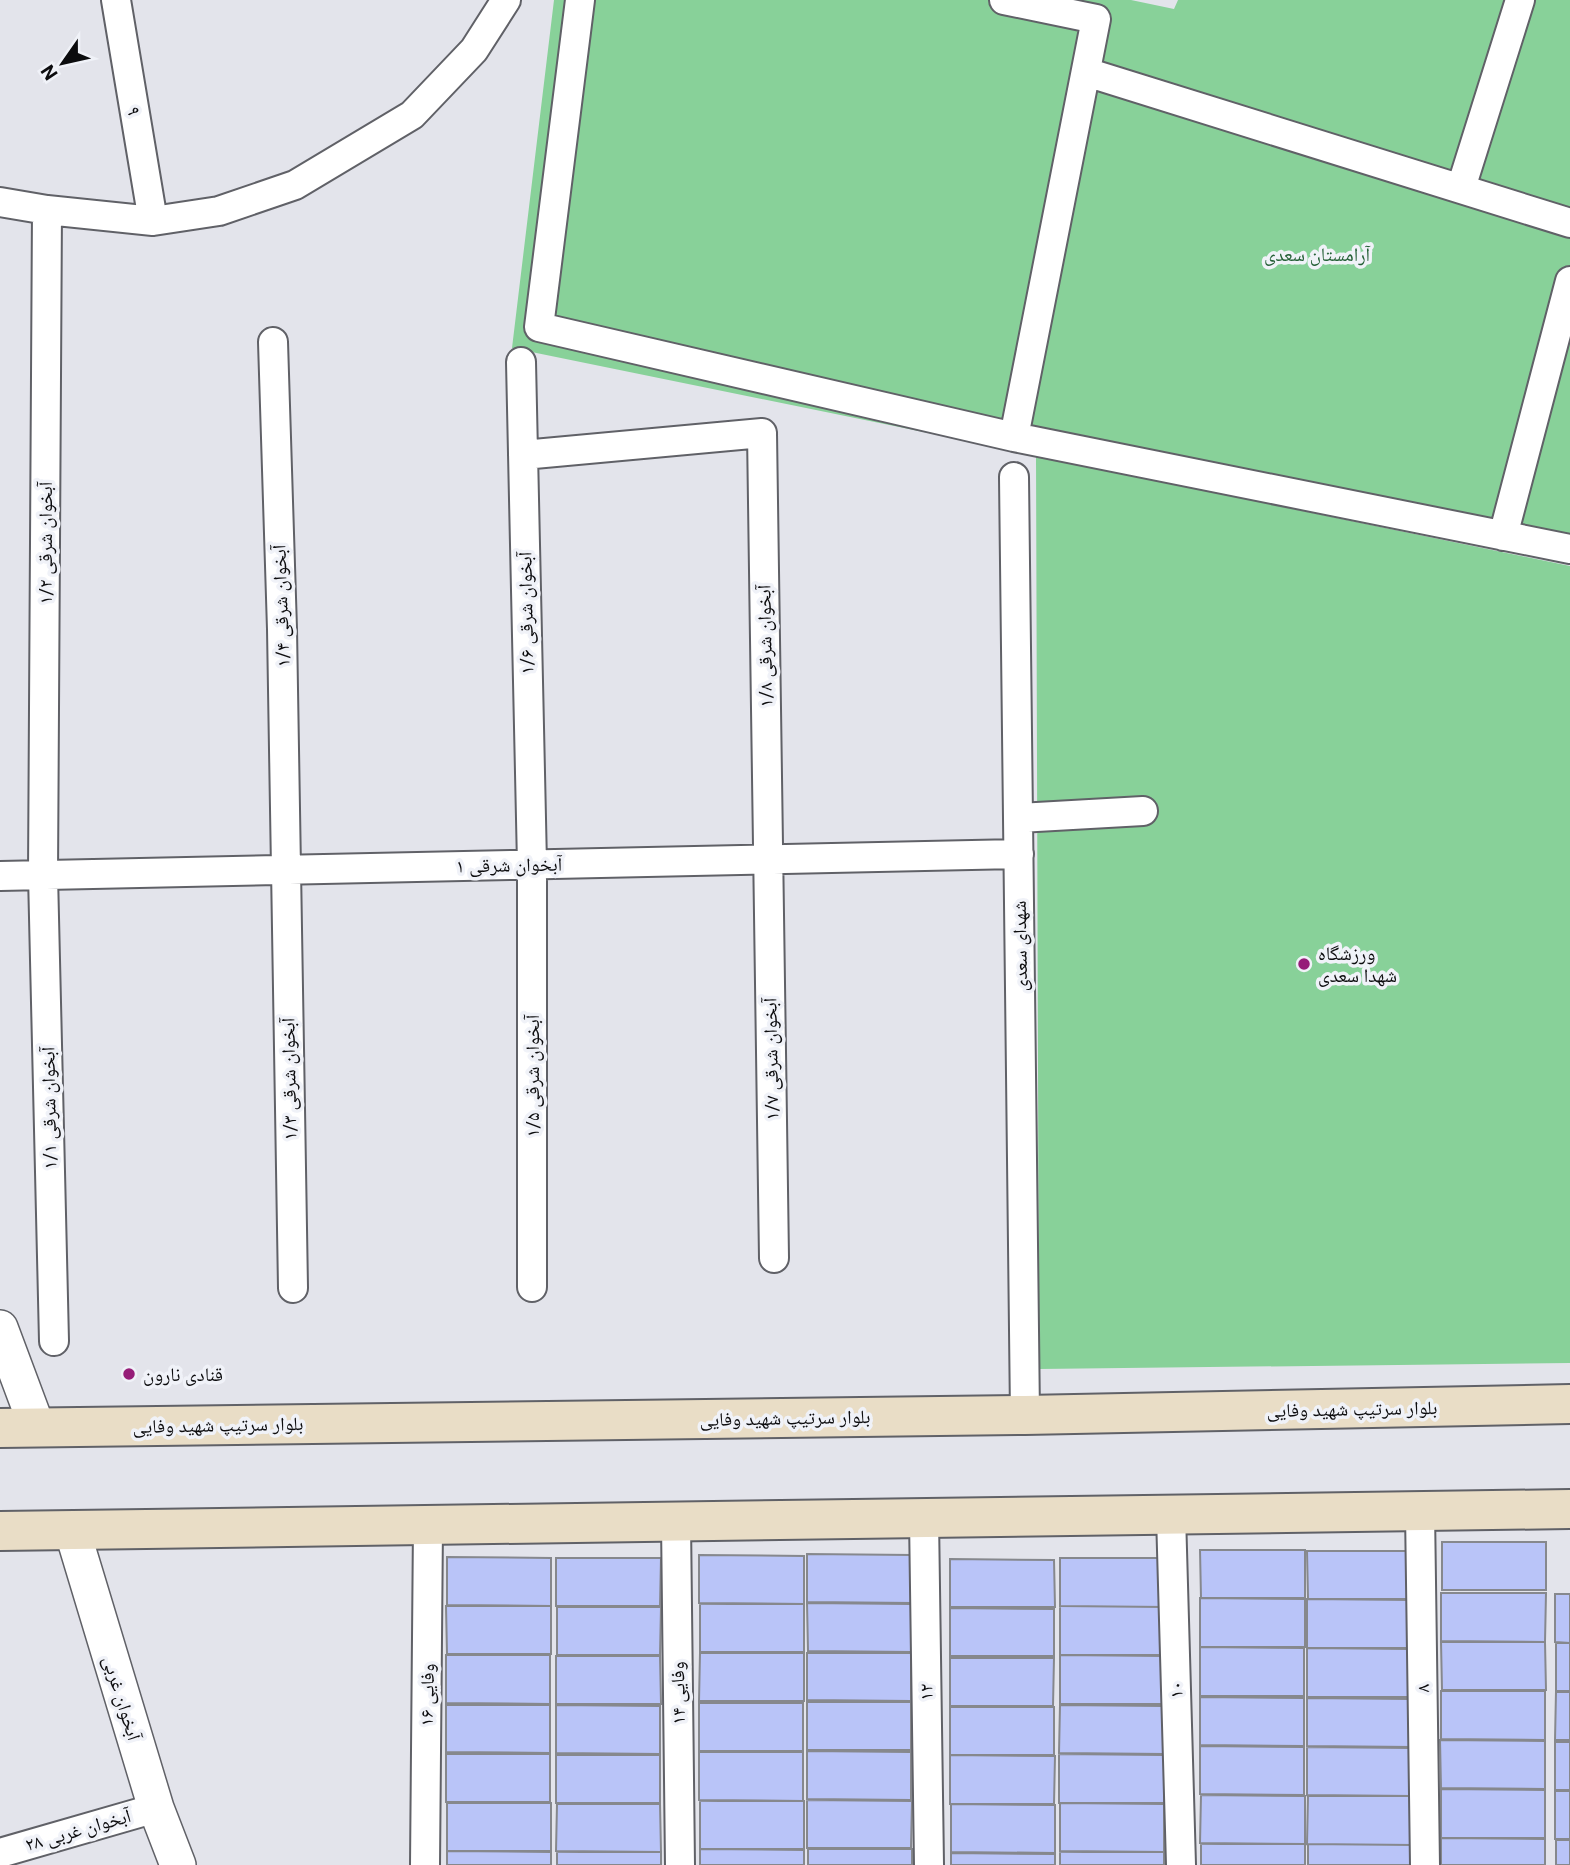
<svg xmlns="http://www.w3.org/2000/svg" width="1570" height="1865" font-family="Roboto,'Noto Naskh Arabic',sans-serif">
<style>
.green{fill:#88d199}
.building{fill:#b9c4f8;stroke:#86888d;stroke-width:2}
.lines{fill:none;stroke-linecap:round;stroke-linejoin:round}
.minor-casing{stroke:#606167;stroke-width:32}
.tertiary-casing{stroke:#606167;stroke-width:38}
.secondary-casing{stroke:#606167;stroke-width:42}
.minor{stroke:#fff;stroke-width:28}
.tertiary{stroke:#fff;stroke-width:35}
.secondary{stroke:#e9ddc6;stroke-width:38}
.poi-dot{fill:#961d78;stroke:#f0f2f8;stroke-width:2.5}
.labels{text-anchor:middle;dominant-baseline:central;stroke-width:7;stroke-linejoin:round;paint-order:stroke}
.street-label{font-size:19px;fill:#0c0c0e;stroke:#f0f2f8}
.park-label{font-size:19px;fill:#256137;stroke:#f0f2f8}
.poi-label{font-size:19px;fill:#0c0c0e;stroke:#f0f2f8;text-anchor:start}
</style>
<rect width="100%" height="100%" fill="#e3e4eb"/>
<path class="green" d="M554 0H1131L1174 9 1178 0H1570V564L512 348Z
M1036 456 1570 566V1363L1039 1369Z"/>
<path class="building" d="M1442 1542H1546V1590H1442Z
M1200 1550H1305V1598H1201Z
M1307 1551H1412V1599H1308Z
M807 1554 912 1555V1603L807 1602Z
M699 1555 804 1556V1604L699 1603Z
M447 1557 551 1558V1606L447 1605Z
M556 1558H661L660 1606H556Z
M1060 1558H1164V1607L1060 1606Z
M950 1559 1054 1560 1055 1607H950Z
M1441 1593H1546L1545 1642 1441 1641Z
M1555 1594H1570V1643L1555 1642Z
M1200 1598 1305 1599V1647H1200Z
M1307 1599 1412 1600V1648H1307Z
M807 1603 911 1604 912 1652 808 1651Z
M700 1604H804V1652H700Z
M446 1606H551V1654H447Z
M1060 1606 1164 1607V1655H1060Z
M557 1607H661L660 1655H557Z
M950 1608 1054 1609V1656H950Z
M1441 1642H1545L1546 1690H1442Z
M1556 1643H1570V1691H1556Z
M1200 1647 1304 1648V1696H1200Z
M1307 1648 1411 1649V1697H1307Z
M700 1653H804V1701H699Z
M807 1653H911V1701L807 1700Z
M446 1655H550V1704L446 1703Z
M1060 1655 1164 1656V1704H1060Z
M556 1656H660L661 1704H556Z
M950 1658H1054L1053 1706H950Z
M1441 1691H1545V1740L1441 1739Z
M1556 1692H1570V1740H1555Z
M1200 1697 1304 1698V1746L1200 1745Z
M1307 1698 1411 1699V1747L1307 1746Z
M807 1702H911V1750H807Z
M699 1703H803V1751H699Z
M446 1705H550V1753L446 1752Z
M556 1705 660 1706V1754L556 1753Z
M1060 1705 1164 1706V1754L1059 1753Z
M950 1707H1054V1755H950Z
M1440 1740 1545 1741V1789L1441 1788Z
M1555 1742H1570V1790H1555Z
M1200 1746 1304 1747V1795L1200 1794Z
M1307 1747 1411 1748V1796L1307 1795Z
M807 1751 911 1752V1800L807 1799Z
M699 1752H803V1801L699 1800Z
M446 1754H550V1802H446Z
M1059 1754 1164 1755V1803H1059Z
M556 1755H660V1803H556Z
M950 1755 1055 1756 1054 1804H950Z
M1441 1789 1545 1790V1838H1441Z
M1555 1791H1570V1839H1555Z
M1201 1795 1305 1796V1844L1200 1843Z
M1308 1796H1412V1845L1307 1844Z
M807 1800 912 1801 911 1848H807Z
M700 1801H804V1849H700Z
M447 1803H551V1851H447Z
M1060 1803 1164 1804V1852L1060 1851Z
M557 1804H660L661 1852 556 1851Z
M951 1804 1055 1805V1853L951 1852Z
M1441 1838 1545 1839V1865H1441Z
M1556 1840H1570V1865H1556Z
M1201 1844H1305V1865H1201Z
M1308 1844 1412 1845V1865H1308Z
M700 1849 804 1850V1865H700Z
M808 1849H912V1865H808Z
M447 1851 551 1852V1865H447Z
M557 1852H661V1865H557Z
M1060 1852H1164V1865H1060Z
M951 1853 1055 1854V1865H951Z"/>
<g class="lines">
<defs>
<path id="minor" d="M116 0 153 221
M580 0 539 327 1014 437 1570 549
M1004 0 1096 19 1014 437
M1086 72 1570 223
M1461 188 1520 0
M0 202 47 210 153 221 219 211 295 185 412 115 474 50 506 0
M47 210 43 875 54 1341
M273 342 282 629 293 1288
M521 362 532 864V1287
M523 455 762 433 774 1258
M1014 477 1025 1415
M1503 536 1570 281
M1019 818 1143 811
M0 876 1019 854
M1420 1511 1425 1865
M1171 1515 1181 1865
M924 1518 929 1865
M676 1522 680 1865
M0 1853 156 1808
M425 1865 428 1525"/>
<path id="tertiary" d="M0 1328 37 1427
M72 1530 156 1808 178 1865"/>
<path id="secondary" d="M0 1428 1025 1415 1570 1404
M0 1531 1570 1509"/>
</defs>
<use href="#minor" class="minor-casing"/>
<use href="#tertiary" class="tertiary-casing"/>
<use href="#secondary" class="secondary-casing"/>
<use href="#minor" class="minor"/>
<use href="#tertiary" class="tertiary"/>
<use href="#secondary" class="secondary"/>
</g>
<g class="poi-dot">
<circle cx="1304" cy="964" r="7"/>
<circle cx="129" cy="1374" r="7"/>
</g>
<g class="labels">
<g class="street-label">
<text transform="translate(134 111) rotate(80)">۹</text>
<text transform="translate(45 543) rotate(-90)">آبخوان شرقی ۱/۲</text>
<text transform="translate(281 606) rotate(-92)">آبخوان شرقی ۱/۴</text>
<text transform="translate(526 613) rotate(-91)">آبخوان شرقی ۱/۶</text>
<text transform="translate(765 646) rotate(-91)">آبخوان شرقی ۱/۸</text>
<text transform="translate(509 865) rotate(-1)">آبخوان شرقی ۱</text>
<text transform="translate(1020 946) rotate(-91)">شهدای سعدی</text>
<text transform="translate(771 1059) rotate(-91)">آبخوان شرقی ۱/۷</text>
<text transform="translate(532 1076) rotate(-90)">آبخوان شرقی ۱/۵</text>
<text transform="translate(289 1079) rotate(-91)">آبخوان شرقی ۱/۳</text>
<text transform="translate(49 1108) rotate(-91)">آبخوان شرقی ۱/۱</text>
<text transform="translate(1352 1409) rotate(-1)">بلوار سرتیپ شهید وفایی</text>
<text transform="translate(785 1418) rotate(-1)">بلوار سرتیپ شهید وفایی</text>
<text transform="translate(218 1425) rotate(-1)">بلوار سرتیپ شهید وفایی</text>
<text transform="translate(1423 1688) rotate(-91)">۸</text>
<text transform="translate(1176 1690) rotate(-92)">۱۰</text>
<text transform="translate(926 1692) rotate(-91)">۱۲</text>
<text transform="translate(678 1693) rotate(-91)">وفایی ۱۴</text>
<text transform="translate(427 1695) rotate(-89)">وفایی ۱۶</text>
<text transform="translate(122 1698) rotate(73)">آبخوان غربی</text>
<text transform="translate(78 1830) rotate(-16)">آبخوان غربی ۲۸</text>
</g>
<g class="park-label">
<text x="1317" y="254">آرامستان سعدی</text>
</g>
<g class="poi-label">
<text x="1318" y="953">ورزشگاه<tspan x="1318" dy="22">شهدا سعدی</tspan></text>
<text x="143" y="1374">قنادی نارون</text>
</g>
</g>
<g transform="translate(63 63) rotate(236)" stroke="#f0f2f8" stroke-width="5" paint-order="stroke">
<path d="M0-5L12 26L0 18L-12 26Z" fill="#0c0c0e"/>
<text y="-10" font-size="19" font-weight="bold" text-anchor="middle" fill="#0c0c0e">N</text>
</g>
</svg>
